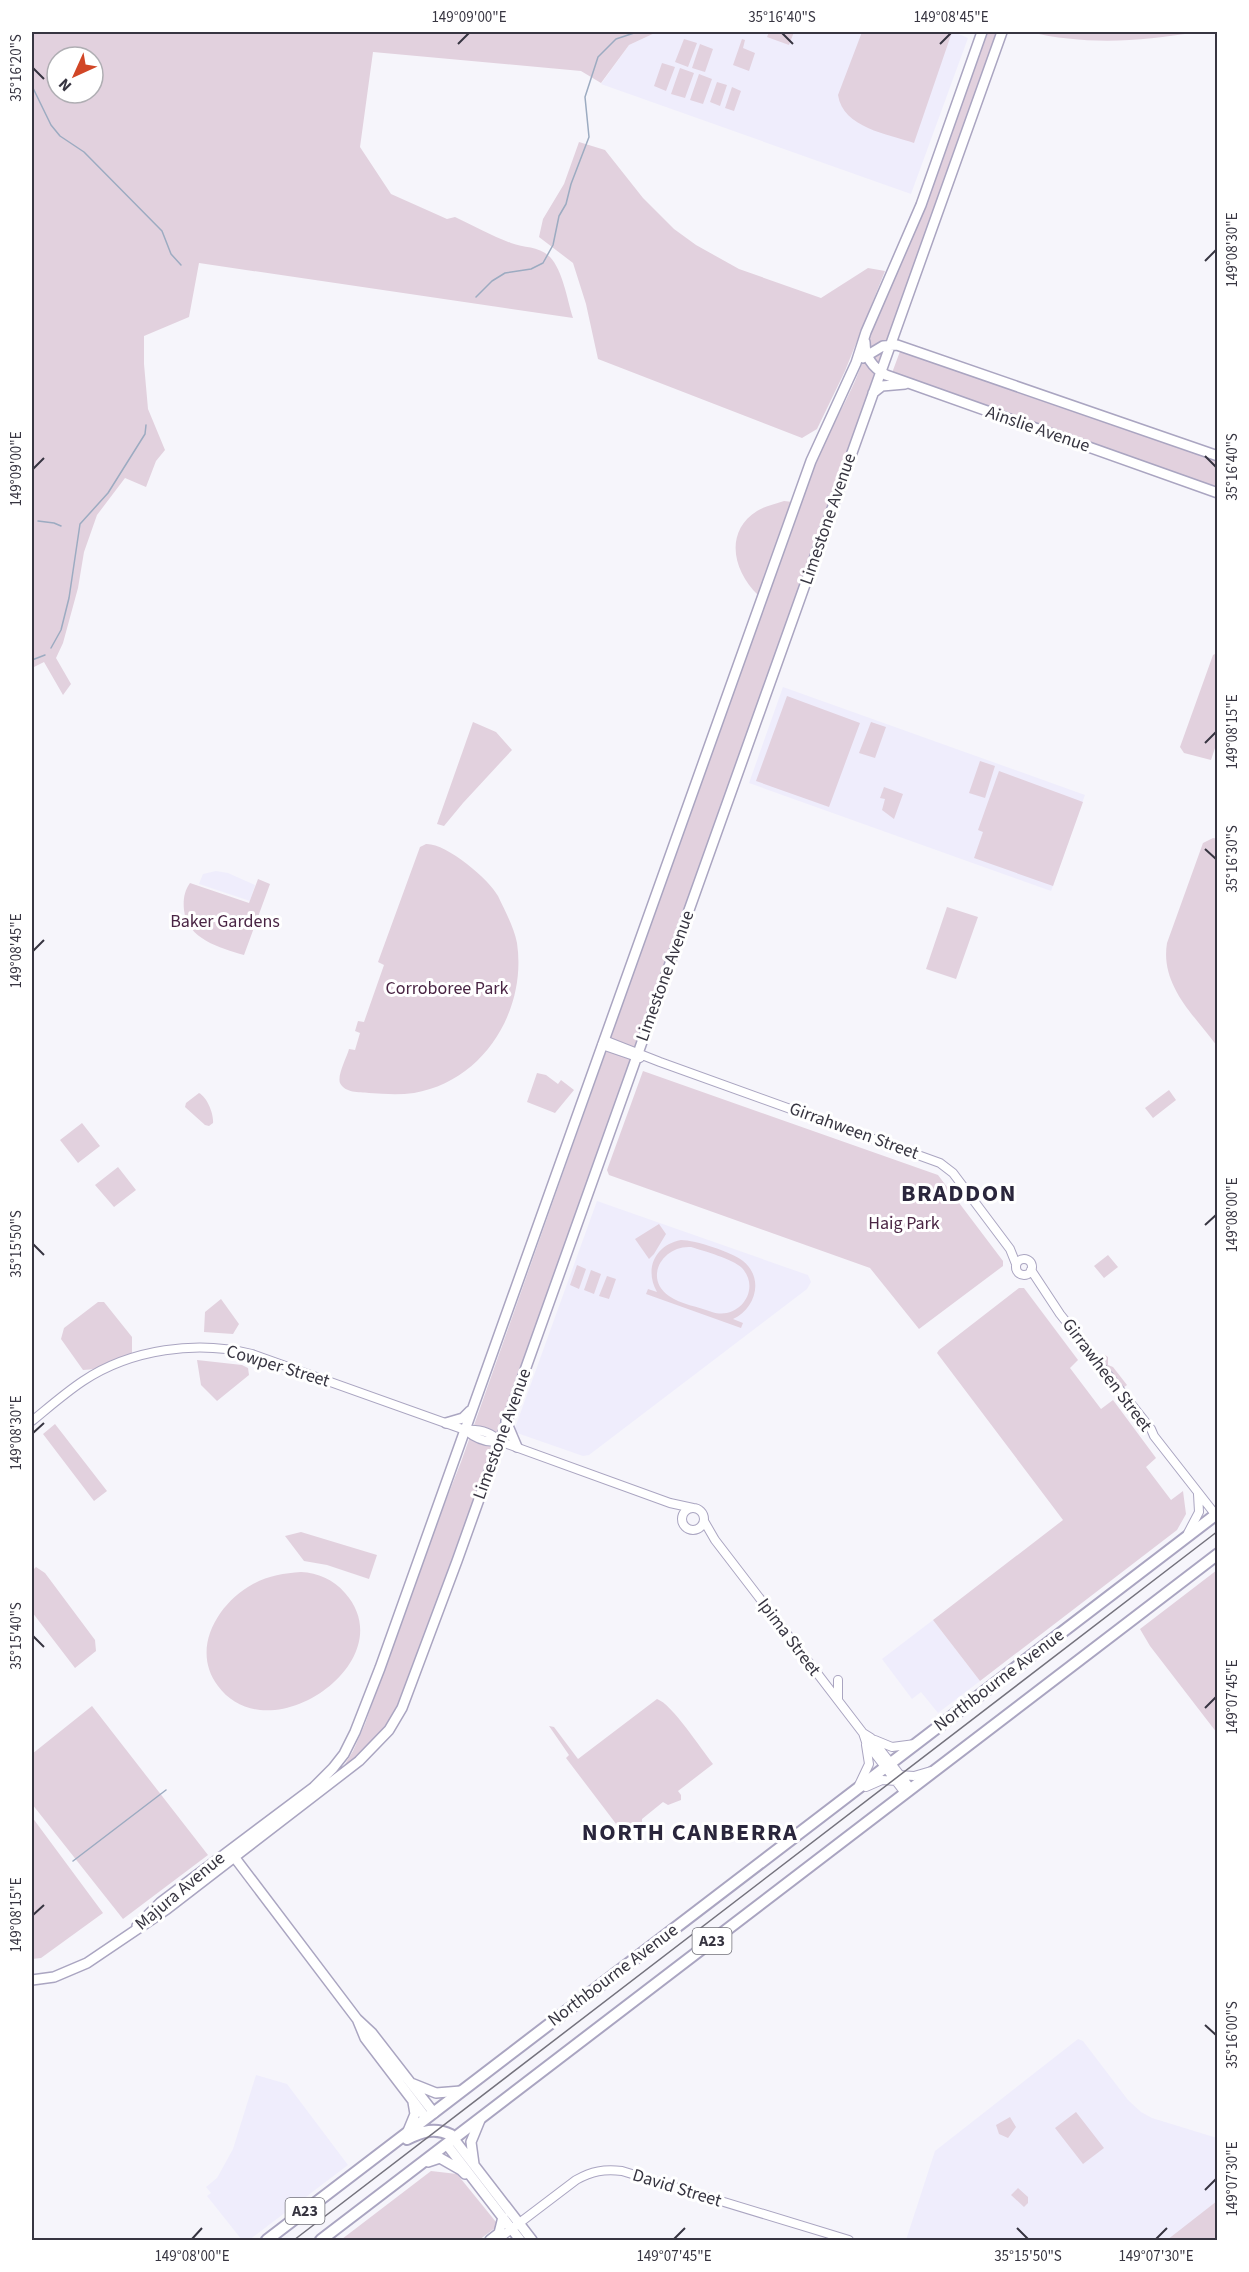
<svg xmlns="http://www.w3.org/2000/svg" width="1249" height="2272" font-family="'Source Sans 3',sans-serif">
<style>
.built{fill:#efedfc}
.green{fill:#e2d1de;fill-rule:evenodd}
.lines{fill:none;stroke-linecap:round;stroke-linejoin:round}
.stream{stroke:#9cabc1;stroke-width:1.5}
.minor-casing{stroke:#aaa5c1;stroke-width:10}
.major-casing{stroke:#aaa5c1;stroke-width:12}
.highway-casing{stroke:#aaa5c1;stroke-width:14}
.minor{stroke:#fff;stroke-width:8}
.major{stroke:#fff;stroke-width:9}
.highway{stroke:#fff;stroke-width:10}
.tram{stroke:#74727d;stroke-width:1.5}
.ticks{fill:none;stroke:#373541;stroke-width:2}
.labels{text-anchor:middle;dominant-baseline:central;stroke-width:6;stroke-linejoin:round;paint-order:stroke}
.shield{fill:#fff;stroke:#73727a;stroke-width:1.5}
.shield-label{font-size:16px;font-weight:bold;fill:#373541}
.street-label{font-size:18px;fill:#373541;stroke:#fff}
.park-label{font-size:18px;fill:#4a2544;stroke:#fff}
.district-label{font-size:24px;font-weight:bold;letter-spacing:1.5px;fill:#2a263c;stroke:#fff}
.neatline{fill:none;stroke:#373541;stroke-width:2}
.ticks-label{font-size:15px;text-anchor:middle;fill:#373541}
</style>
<rect width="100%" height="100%" fill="#f6f5fb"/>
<path class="built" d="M657 32H954L968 38 911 194 601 84 629 45Z
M783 687 1085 795 1051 891 749 783Z
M216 871 228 873 255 885 250 901 199 884 203 874Z
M597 1201 805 1274 808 1275 811 1282 807 1289 589 1455 583 1456 517 1433 515 1428Z
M933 1620 980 1681 938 1713 921 1692 912 1699 882 1659Z
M1078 2039 1083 2041 1128 2100 1141 2112 1152 2118 1217 2138V2240H906L935 2151Z
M256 2075 287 2084 348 2165 249 2240H242L207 2196 211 2193 206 2187 217 2178 233 2149Z"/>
<path class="green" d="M32 32H657L629 45 601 83 581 71 373 52 360 147 391 194 447 219 455 217C474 226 492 236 511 243 524 248 539 246 550 257 563 271 567 299 573 318L199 263 189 317 144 336V364L148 409 165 450 156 461 146 487 125 478 97 515 84 552 78 588 63 643 56 658 71 684 63 695 44 662 32 668ZM57 57H93V93H57Z
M769 32H794L789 45 767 37Z
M862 32H943L951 35 914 143C888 134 843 128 838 95Z
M984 32H998L402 1701 387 1728 339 1774 353 1751 365 1724 428 1546 461 1462 812 468C832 422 864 378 871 328Z
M1029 32H1196C1140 42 1085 45 1029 32Z
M684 39 697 43 688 67 675 62Z
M742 39 745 40 743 48 755 53 749 71 733 65Z
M700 44 713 49 705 72 692 68Z
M662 63 675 67 666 91 654 86Z
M680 68 694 73 685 98 671 94Z
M699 74 712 79 703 104 690 100Z
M717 82 727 85 720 106 710 102Z
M732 87 741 91 734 111 725 108Z
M579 142 605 150 643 198 674 229 696 245 739 269 821 298 868 268 885 271 845 371 817 429 802 438 598 359 586 304 573 263 539 237 543 219 564 184Z
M902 346 1217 460V490L892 373Z
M784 501 793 502 758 595C733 571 724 532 757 511 765 506 775 504 784 501Z
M1217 653V742L1211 760 1184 753 1180 747 1213 655Z
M787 696 860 723 829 807 756 781Z
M473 722 496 732 512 750 463 803 444 826 437 824Z
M871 722 886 727 875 758 859 753Z
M980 761 995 766 985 798 969 793Z
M999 771 1083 802 1053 886 974 858 983 832 978 830Z
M884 787 903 794 894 819 882 810 885 799 880 798Z
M1213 838 1218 839 1217 1046C1194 1015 1160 985 1167 943L1203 843Z
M426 844C446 843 489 879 498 896 505 911 514 927 517 943 527 1010 484 1081 414 1093 399 1095 384 1094 369 1093 359 1092 345 1093 340 1083 337 1075 347 1057 349 1049L355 1050 360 1033 355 1031 358 1021 364 1022 384 965 378 962 420 847Z
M258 879 270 884 244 955C220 948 187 939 184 910 183 901 184 891 190 883L249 903Z
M947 907 978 917 956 979 926 969Z
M643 1071 938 1175 1003 1261V1266L919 1329 870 1268 609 1175 607 1170Z
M537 1073 546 1075 558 1084 561 1080 574 1090 555 1113 527 1102Z
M1169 1090 1176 1100 1153 1118 1145 1108Z
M199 1093C207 1097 214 1114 213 1123L209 1126 205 1125 185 1107 186 1103Z
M82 1123 100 1146 78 1163 60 1140Z
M118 1167 136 1190 114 1207 95 1185Z
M659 1224 666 1234 654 1254 649 1259 635 1239Z
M681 1240C695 1240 732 1252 743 1261 765 1279 755 1309 733 1319L743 1323 741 1328 646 1294 648 1289 657 1292C644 1269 655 1245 681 1240ZM691 1247C704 1251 733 1259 742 1268 762 1290 738 1321 712 1312 699 1307 680 1304 669 1296 643 1278 663 1245 691 1247Z
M1108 1255 1118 1267 1104 1278 1094 1266Z
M577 1265 586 1269 579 1289 570 1285Z
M591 1270 601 1274 594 1294 584 1290Z
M607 1276 616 1279 609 1299 599 1296Z
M1019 1288H1024L1078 1360 1070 1368 1101 1409 1113 1400 1156 1458 1146 1467 1171 1500 1183 1491 1186 1514 1177 1530 980 1681 933 1620 1063 1520 937 1353 939 1350Z
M221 1299 239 1324 233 1334 204 1332 205 1312Z
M98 1302H104L132 1337V1355C114 1361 101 1370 83 1370L61 1339 64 1328Z
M1103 1354 1108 1357V1365L1113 1367 1127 1385 1123 1388 1108 1370Z
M197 1360 242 1365 248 1368 249 1375 217 1401 201 1385Z
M55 1424 107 1491 94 1501 43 1434Z
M301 1532 377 1555 369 1579 327 1565 304 1561 285 1536Z
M36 1567 45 1573 95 1640 96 1651 75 1668 32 1612V1571Z
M1217 1570H1218L1217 1733 1150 1646 1140 1629Z
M301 1572C318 1573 333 1579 345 1593 393 1647 317 1716 260 1710 243 1708 228 1700 218 1686 190 1649 218 1603 253 1584 268 1576 284 1573 301 1572Z
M657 1699C672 1704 701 1749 713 1764L678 1791 681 1795V1800L668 1805 663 1802 642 1819V1822L628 1833H623L566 1758 569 1755 549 1726 554 1727 578 1759Z
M92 1706 208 1855 123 1919 32 1804V1754Z
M32 1817 103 1913 41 1958 32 1959Z
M1076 2112 1104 2148 1083 2164 1055 2128Z
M1010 2117 1016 2127 1008 2138 999 2134 996 2125Z
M431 2171 457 2174 496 2222 495 2228 479 2240H343L342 2239Z
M1018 2188 1028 2197V2203L1024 2207 1011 2195Z
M1217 2201V2240H1167Z"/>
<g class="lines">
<path class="stream" d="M32 86 51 125 60 136 84 152 162 231 171 254 181 265
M476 297 492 281 505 273 531 269 543 263 553 245 559 216 566 204 571 184 589 137 585 97 598 57 616 39 637 32
M38 521 54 523 61 526
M51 648 61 630 69 598 80 524 108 493 145 434 146 425
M32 660 45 655
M73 1861 166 1790"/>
<defs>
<path id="minor" d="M604 1040 660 1062 940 1163 953 1173 1010 1249 1016 1264
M602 1045 640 1058
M1016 1267a8 8 0 1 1 16 0a8 8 0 1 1-16 0Z
M1031 1270 1060 1314 1151 1429 1154 1436 1215 1514
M32 1421C48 1408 65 1393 83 1381 131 1349 197 1340 252 1354L465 1430C475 1438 486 1444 499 1441
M465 1430C478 1429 490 1431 499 1441L670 1503 693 1508
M682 1519a11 11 0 1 1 22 0a11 11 0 1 1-22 0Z
M704 1521 715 1540 863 1733 871 1738 911 1789
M1188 1533 1199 1512 1198 1494
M838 1700V1680
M863 1733 866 1742 905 1793
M875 1740 892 1747 915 1744
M899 1775 914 1776 931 1771
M859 1785 869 1764 866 1745
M866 1787 882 1780 897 1781
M497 2240 576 2180C592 2171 604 2169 622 2171L849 2240"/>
<path id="major" d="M865 342C865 358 873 368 886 375L1218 493
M863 358 883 346 897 345 1218 456
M873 393 882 386 905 384
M506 1421 517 1447
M446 1423 463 1418 470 1411
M232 1854 357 2019 372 2033 434 2113
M137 1926 161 1902 314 1787 333 1768 344 1754 355 1732 380 1668 811 461 856 363 866 332 921 205 982 32
M32 1980 54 1977 87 1963 167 1909 359 1761 389 1730 402 1708 457 1561 1002 32
M358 2021 365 2038 426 2118
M411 2083 436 2093 461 2091
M408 2131 415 2114 413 2102
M454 2139 532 2240
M447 2145 520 2240
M428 2162 440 2158 461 2170 465 2174
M474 2164 471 2142 480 2120
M490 2240 499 2233 503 2217"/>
<path id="highway" d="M407 2139C423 2131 435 2127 451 2135
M267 2240 1218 1513
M321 2240 1218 1554"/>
</defs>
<use href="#minor" class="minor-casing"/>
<use href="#major" class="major-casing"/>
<use href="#highway" class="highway-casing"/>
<use href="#minor" class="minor"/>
<use href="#major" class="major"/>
<use href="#highway" class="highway"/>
<path class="tram" d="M294 2240 1218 1531"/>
</g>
<path class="ticks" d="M782 33 793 44M458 44 469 33M940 44 951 33M33 68 44 79M1205 261 1216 250M1205 456 1216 467M33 469 44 458M1205 743 1216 732M1205 849 1216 859M33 951 44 940M1205 1225 1216 1215M33 1244 44 1255M33 1433 44 1423M33 1636 44 1647M1205 1708 1216 1697M33 1915 44 1905M1205 2025 1216 2035M1205 2190 1216 2179M1017 2228 1028 2239M192 2239 202 2228M674 2239 685 2228M1156 2239 1167 2228"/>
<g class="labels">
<g class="shield">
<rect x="692.5" y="1928" width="39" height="26" rx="4.5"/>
<rect x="285.5" y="2198" width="39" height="26" rx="4.5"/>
</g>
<g class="shield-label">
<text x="712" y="1941">A23</text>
<text x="305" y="2211">A23</text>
</g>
<g class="street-label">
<text transform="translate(1038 429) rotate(19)">Ainslie Avenue</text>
<text transform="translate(828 519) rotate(-71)">Limestone Avenue</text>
<text transform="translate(665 976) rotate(-70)">Limestone Avenue</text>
<text transform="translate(854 1131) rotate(20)">Girrahween Street</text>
<text transform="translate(278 1366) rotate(17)">Cowper Street</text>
<text transform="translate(1107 1375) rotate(53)">Girrawheen Street</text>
<text transform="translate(502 1434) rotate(-70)">Limestone Avenue</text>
<text transform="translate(789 1637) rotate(53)">Ipima Street</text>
<text transform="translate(999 1680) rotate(-37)">Northbourne Avenue</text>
<text transform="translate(180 1891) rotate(-40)">Majura Avenue</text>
<text transform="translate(613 1975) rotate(-37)">Northbourne Avenue</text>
<text transform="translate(677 2188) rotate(17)">David Street</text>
</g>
<g class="park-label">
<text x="225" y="921">Baker Gardens</text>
<text x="447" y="988">Corroboree Park</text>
<text x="904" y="1223">Haig Park</text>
</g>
<g class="district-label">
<text x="959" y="1193">BRADDON</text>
<text x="690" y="1832">NORTH CANBERRA</text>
</g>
</g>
<rect width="1249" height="2272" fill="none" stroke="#ffffff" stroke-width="66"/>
<g transform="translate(75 75) rotate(225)"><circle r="28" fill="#ffffff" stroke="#afaeb3" stroke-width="1.5"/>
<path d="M0-4.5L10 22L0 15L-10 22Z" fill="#d14626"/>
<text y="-9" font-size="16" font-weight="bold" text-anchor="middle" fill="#373541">N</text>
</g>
<rect x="33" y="33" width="1183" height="2206" class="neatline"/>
<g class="ticks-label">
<text x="469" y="22">149°09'00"E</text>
<text x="782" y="22">35°16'40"S</text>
<text x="951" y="22">149°08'45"E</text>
<text transform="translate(16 68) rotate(-90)" y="5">35°16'20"S</text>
<text transform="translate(1232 250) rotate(-90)" y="5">149°08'30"E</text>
<text transform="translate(1232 467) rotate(-90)" y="5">35°16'40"S</text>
<text transform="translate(16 469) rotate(-90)" y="5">149°09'00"E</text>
<text transform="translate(1232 732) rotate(-90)" y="5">149°08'15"E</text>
<text transform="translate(1232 859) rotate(-90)" y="5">35°16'30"S</text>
<text transform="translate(16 951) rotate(-90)" y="5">149°08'45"E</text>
<text transform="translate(1232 1215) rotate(-90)" y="5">149°08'00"E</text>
<text transform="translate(16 1244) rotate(-90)" y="5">35°15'50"S</text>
<text transform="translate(16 1433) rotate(-90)" y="5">149°08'30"E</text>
<text transform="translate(16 1636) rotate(-90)" y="5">35°15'40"S</text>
<text transform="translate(1232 1697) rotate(-90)" y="5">149°07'45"E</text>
<text transform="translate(16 1915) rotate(-90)" y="5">149°08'15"E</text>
<text transform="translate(1232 2035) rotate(-90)" y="5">35°16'00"S</text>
<text transform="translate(1232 2179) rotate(-90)" y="5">149°07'30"E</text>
<text x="192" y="2261">149°08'00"E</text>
<text x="674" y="2261">149°07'45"E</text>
<text x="1028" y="2261">35°15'50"S</text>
<text x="1156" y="2261">149°07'30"E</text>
</g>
</svg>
